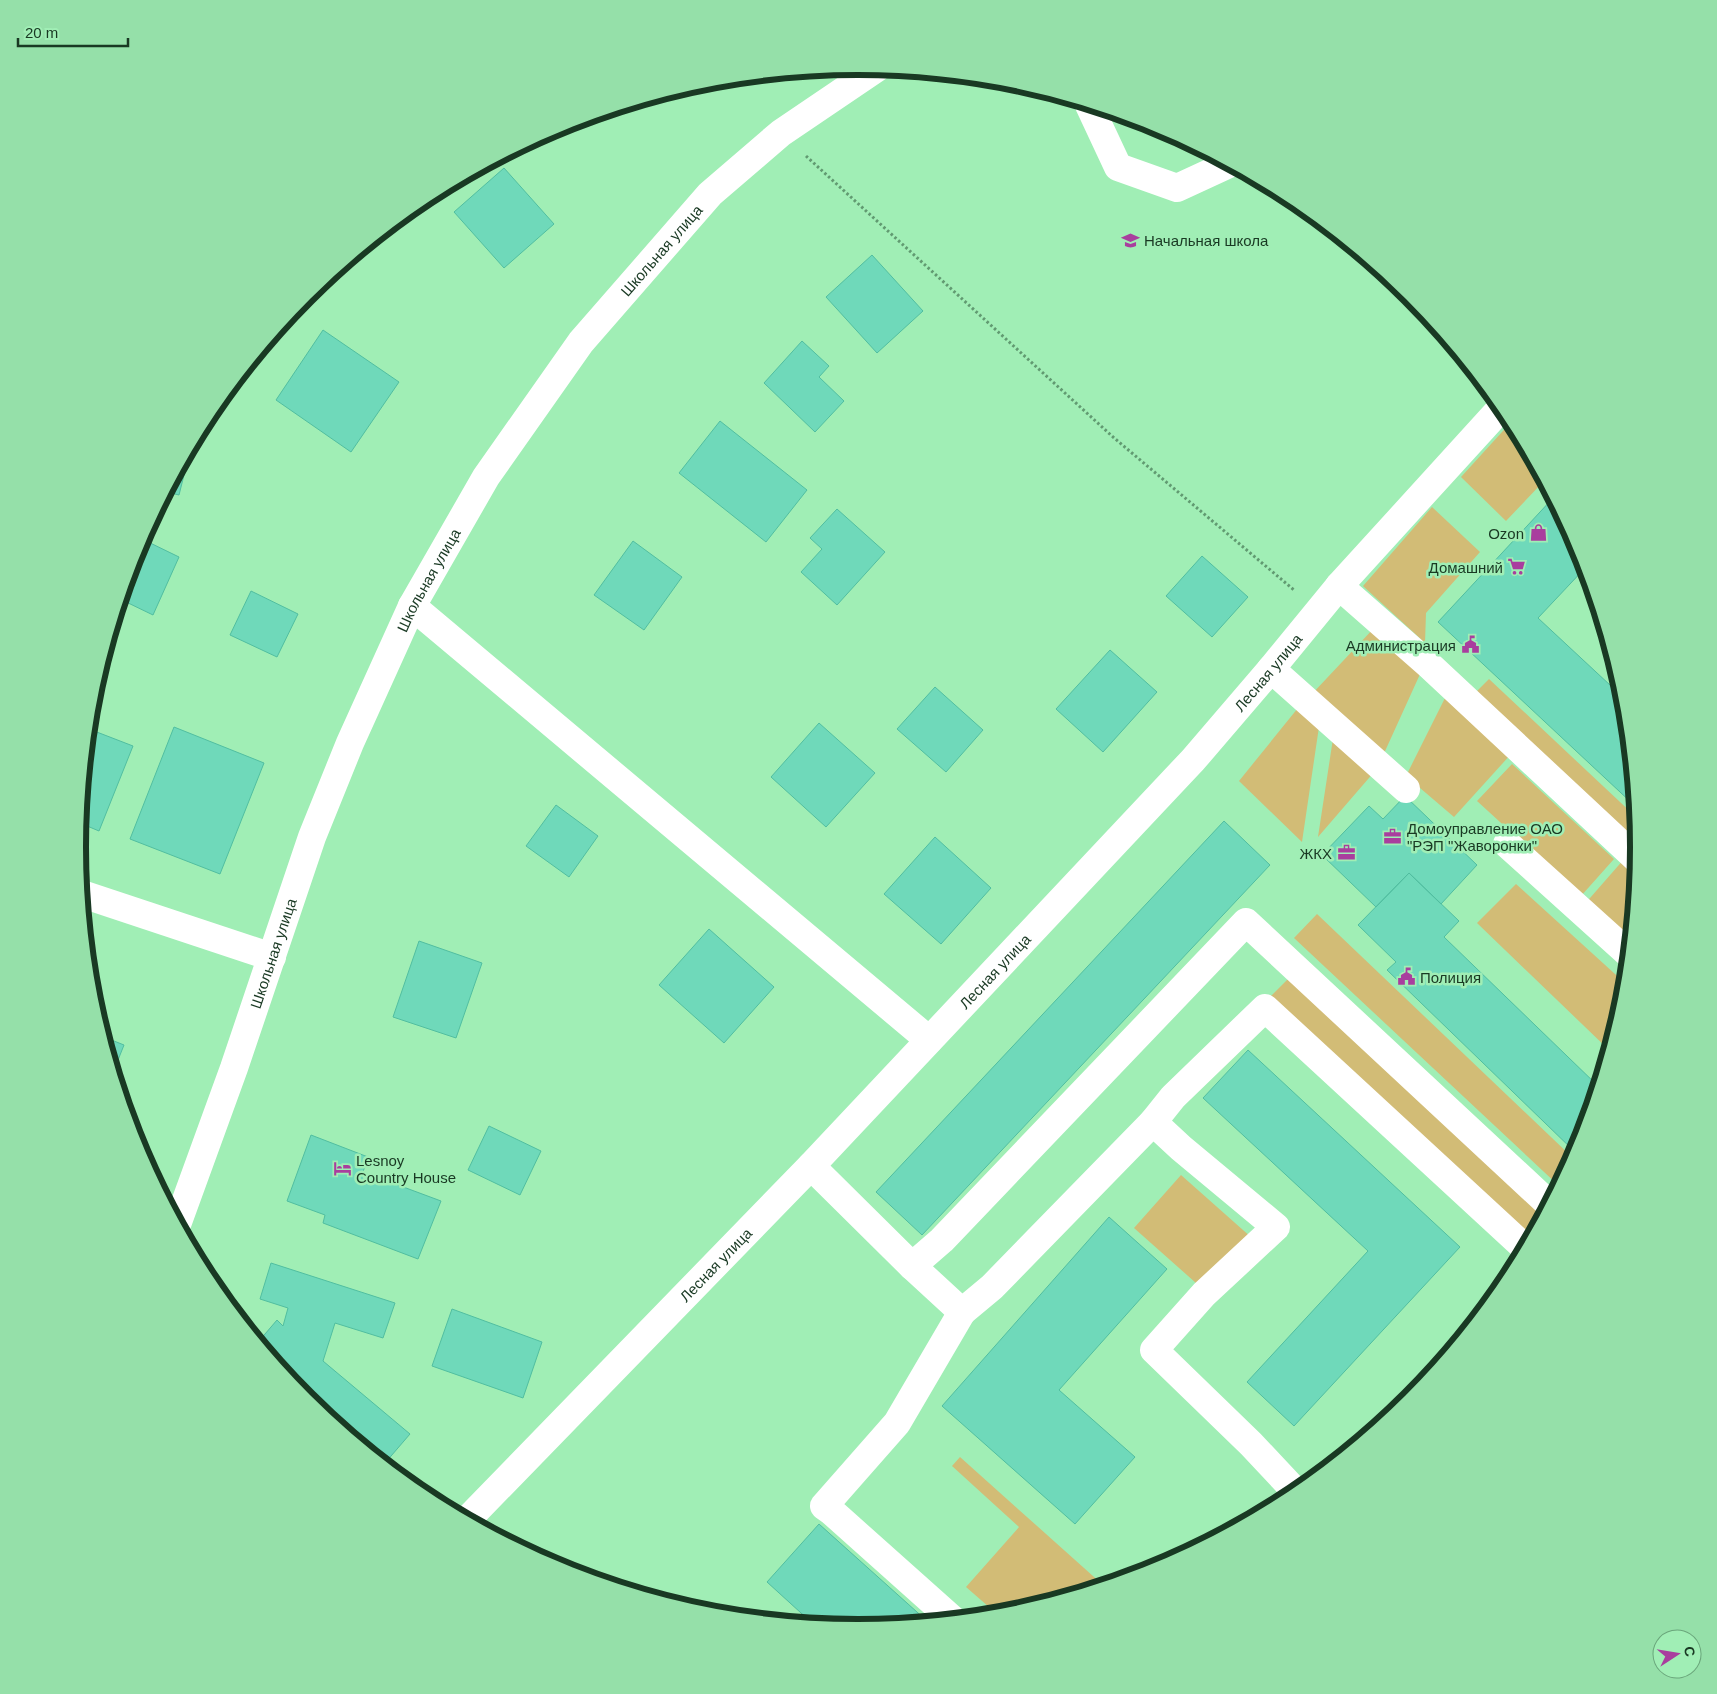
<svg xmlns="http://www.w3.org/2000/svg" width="1717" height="1694" font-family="Helvetica,sans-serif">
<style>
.green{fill:#d2bc76}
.building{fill:#6fd9ba;stroke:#51bea0}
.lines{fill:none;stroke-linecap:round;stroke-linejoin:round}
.path{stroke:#619a71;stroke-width:3;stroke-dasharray:2.5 2.5;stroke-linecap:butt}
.minor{stroke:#fff;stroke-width:28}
.labels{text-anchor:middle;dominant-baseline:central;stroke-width:5;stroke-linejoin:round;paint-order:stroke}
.poi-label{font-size:15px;fill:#193923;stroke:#a0eeb5;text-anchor:start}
.street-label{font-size:15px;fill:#193923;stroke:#a0eeb5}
.rim{fill:none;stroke:#193923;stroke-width:6}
</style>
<rect width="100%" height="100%" fill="#a0eeb5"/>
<path class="green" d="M1512 421 1544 481 1506 521 1461 477Z
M1432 507 1480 552 1426 613 1425 643 1363 586Z
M1374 628 1421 672 1381 760 1311 695Z
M1489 679 1636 817 1639 844 1476 692Z
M1448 692 1512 753 1454 817 1406 776Z
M1302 703 1320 720 1302 842 1239 781Z
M1334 732 1375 771 1318 837Z
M1512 764 1614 859 1581 896 1477 801Z
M1625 858 1637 869 1629 948 1583 906Z
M1516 884 1626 984 1624 1000 1609 1050 1477 923Z
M1317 914 1573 1158 1559 1186 1294 938Z
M1292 975 1545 1210 1529 1242 1269 998Z
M1181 1175 1261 1246 1214 1299 1134 1228Z
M960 1457 1103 1585 1011 1613 997 1614 966 1587 1019 1527 952 1466Z"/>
<path class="building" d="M504 168 554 224 504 268 454 212Z
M872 255 923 311 877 353 826 297Z
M323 330 399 382 351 452 276 400Z
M802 341 829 366 819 377 844 401 815 432 764 383Z
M720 421 807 490 766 542 679 473Z
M191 447 179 495 167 492Z
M1553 498 1580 548 1586 567 1538 618 1625 699 1635 806 1438 622Z
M837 509 885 552 837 605 801 572 822 549 810 538Z
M142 539 179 557 153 615 122 600 137 548Z
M633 541 682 577 644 630 594 595Z
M1202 556 1248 597 1212 637 1166 596Z
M251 591 298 614 277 657 230 635Z
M1110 650 1157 692 1103 752 1056 709Z
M935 687 983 730 946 772 897 729Z
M819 723 875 773 826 827 771 777Z
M174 727 264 763 220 874 130 839Z
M89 729 133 746 99 831 80 823Z
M1405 796 1477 865 1441 904 1409 873 1376 907 1322 855 1369 806 1383 819Z
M556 805 598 836 569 877 526 846Z
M1224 821 1270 865 922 1235 876 1192Z
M935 837 991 888 941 944 884 894Z
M1409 873 1459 921 1444 937 1598 1086 1580 1146 1576 1153 1387 970 1396 962 1358 925Z
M709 929 774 987 724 1043 659 985Z
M419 941 482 963 456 1038 393 1017Z
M104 1037 124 1045 114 1070Z
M1248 1050 1460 1247 1294 1426 1247 1382 1368 1251 1203 1098Z
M489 1126 541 1151 520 1195 468 1170Z
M311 1135 368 1157 363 1172 441 1201 418 1259 323 1223 325 1215 287 1201Z
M1109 1217 1167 1269 1059 1390 1135 1457 1075 1524 942 1406Z
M271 1263 395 1303 383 1338 335 1323 323 1361 410 1434 385 1463 306 1399 259 1341 277 1320 283 1326 288 1308 260 1299Z
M452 1309 542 1342 523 1398 432 1366Z
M819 1524 927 1621 858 1628 812 1623 767 1582Z"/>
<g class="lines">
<path class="path" d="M806 156 1113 437 1294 590"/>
<g class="minor">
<path d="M1089 105 1118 167 1177 188 1229 164"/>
<path d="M1339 586 1429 665 1638 860"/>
<path d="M412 606 929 1040"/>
<path d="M1271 669 1406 789"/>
<path d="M1507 844 1629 954"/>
<path d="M82 894 272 957"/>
<path d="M1153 1122 1181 1148 1276 1227 1204 1294 1154 1350 1251 1444 1297 1493"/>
<path d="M811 1166 912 1266 942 1240 1246 922 1549 1204"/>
<path id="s1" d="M178 1222 234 1068 312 837 350 743 412 606 486 477 581 342 710 194 781 133 877 68"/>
<path d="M912 1266 962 1312 992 1287 1153 1122 1173 1097 1265 1008 1525 1248"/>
<path id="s2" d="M468 1519 811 1166 1193 760 1271 669 1339 586 1502 407"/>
<path d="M952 1619 831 1511 824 1506 897 1423 962 1312"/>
</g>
</g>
<defs>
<symbol id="school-bare" viewBox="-9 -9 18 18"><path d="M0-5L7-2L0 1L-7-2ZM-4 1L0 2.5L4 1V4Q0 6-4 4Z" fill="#a93e9e" stroke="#a0eeb5" stroke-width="2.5" paint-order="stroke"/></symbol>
<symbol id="shop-bare" viewBox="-9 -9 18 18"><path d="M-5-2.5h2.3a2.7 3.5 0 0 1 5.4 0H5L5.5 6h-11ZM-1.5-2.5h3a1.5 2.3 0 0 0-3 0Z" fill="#a93e9e" stroke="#a0eeb5" stroke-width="2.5" paint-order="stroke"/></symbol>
<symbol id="supermarket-bare" viewBox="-9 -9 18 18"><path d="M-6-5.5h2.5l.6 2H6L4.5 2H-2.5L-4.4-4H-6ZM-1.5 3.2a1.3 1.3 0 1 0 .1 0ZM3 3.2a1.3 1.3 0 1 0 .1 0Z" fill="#a93e9e" stroke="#a0eeb5" stroke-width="2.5" paint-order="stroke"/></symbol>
<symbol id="civic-bare" viewBox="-9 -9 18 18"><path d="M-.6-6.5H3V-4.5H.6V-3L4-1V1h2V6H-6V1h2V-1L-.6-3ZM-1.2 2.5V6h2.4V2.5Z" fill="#a93e9e" stroke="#a0eeb5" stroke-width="2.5" paint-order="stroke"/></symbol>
<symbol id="office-bare" viewBox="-9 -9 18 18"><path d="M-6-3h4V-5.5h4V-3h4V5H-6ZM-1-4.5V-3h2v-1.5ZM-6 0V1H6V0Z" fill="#a93e9e" stroke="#a0eeb5" stroke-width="2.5" paint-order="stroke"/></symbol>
<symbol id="hotel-bare" viewBox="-9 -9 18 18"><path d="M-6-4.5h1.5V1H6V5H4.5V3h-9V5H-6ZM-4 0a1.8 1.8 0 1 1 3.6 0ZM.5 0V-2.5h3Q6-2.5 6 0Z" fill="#a93e9e" stroke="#a0eeb5" stroke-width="2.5" paint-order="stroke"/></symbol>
</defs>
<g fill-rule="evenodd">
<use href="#school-bare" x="1118" y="228" width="25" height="25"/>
<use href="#shop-bare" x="1526" y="520" width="25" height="25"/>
<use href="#supermarket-bare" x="1504" y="554" width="25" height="25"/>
<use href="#civic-bare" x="1458" y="632" width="25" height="25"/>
<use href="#office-bare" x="1380" y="824" width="25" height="25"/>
<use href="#office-bare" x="1334" y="840" width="25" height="25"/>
<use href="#civic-bare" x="1394" y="964" width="25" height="25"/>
<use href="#hotel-bare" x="330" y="1156" width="25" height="25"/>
</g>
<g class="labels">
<g class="poi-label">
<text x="1144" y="240">Начальная школа</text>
<text x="1524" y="533" text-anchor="end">Ozon</text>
<text x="1503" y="567" text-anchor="end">Домашний</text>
<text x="1456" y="645" text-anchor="end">Администрация</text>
<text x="1407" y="828">Домоуправление ОАО<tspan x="1407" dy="17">"РЭП "Жаворонки"</tspan></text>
<text x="1332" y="853" text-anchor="end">ЖКХ</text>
<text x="1420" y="977">Полиция</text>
<text x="356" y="1160">Lesnoy<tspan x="356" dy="17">Country House</tspan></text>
</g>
<g class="street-label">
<text stroke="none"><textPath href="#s1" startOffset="1095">Школьная улица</textPath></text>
<text stroke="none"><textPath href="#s1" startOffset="690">Школьная улица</textPath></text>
<text stroke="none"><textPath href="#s2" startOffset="1165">Лесная улица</textPath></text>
<text stroke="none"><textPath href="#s1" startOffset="285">Школьная улица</textPath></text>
<text stroke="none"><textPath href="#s2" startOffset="760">Лесная улица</textPath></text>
<text stroke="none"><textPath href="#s2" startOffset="355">Лесная улица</textPath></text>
</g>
</g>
<path d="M0 0H1717V1694H0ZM86 847a772 772 0 1 1 1544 0a772 772 0 1 1-1544 0Z" fill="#95e0a9" fill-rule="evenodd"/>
<path class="rim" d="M86 847a772 772 0 1 1 1544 0a772 772 0 1 1-1544 0Z"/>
<g transform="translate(1677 1654) rotate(78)"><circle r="24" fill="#a0eeb5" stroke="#6aa67b"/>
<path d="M0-4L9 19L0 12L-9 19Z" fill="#a93e9e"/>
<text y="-8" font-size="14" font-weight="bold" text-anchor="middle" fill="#193923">С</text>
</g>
<path d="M18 38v8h110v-8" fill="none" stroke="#193923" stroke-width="2.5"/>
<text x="25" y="38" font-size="15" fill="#193923" stroke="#a0eeb5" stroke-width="4" paint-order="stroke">20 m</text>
</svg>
